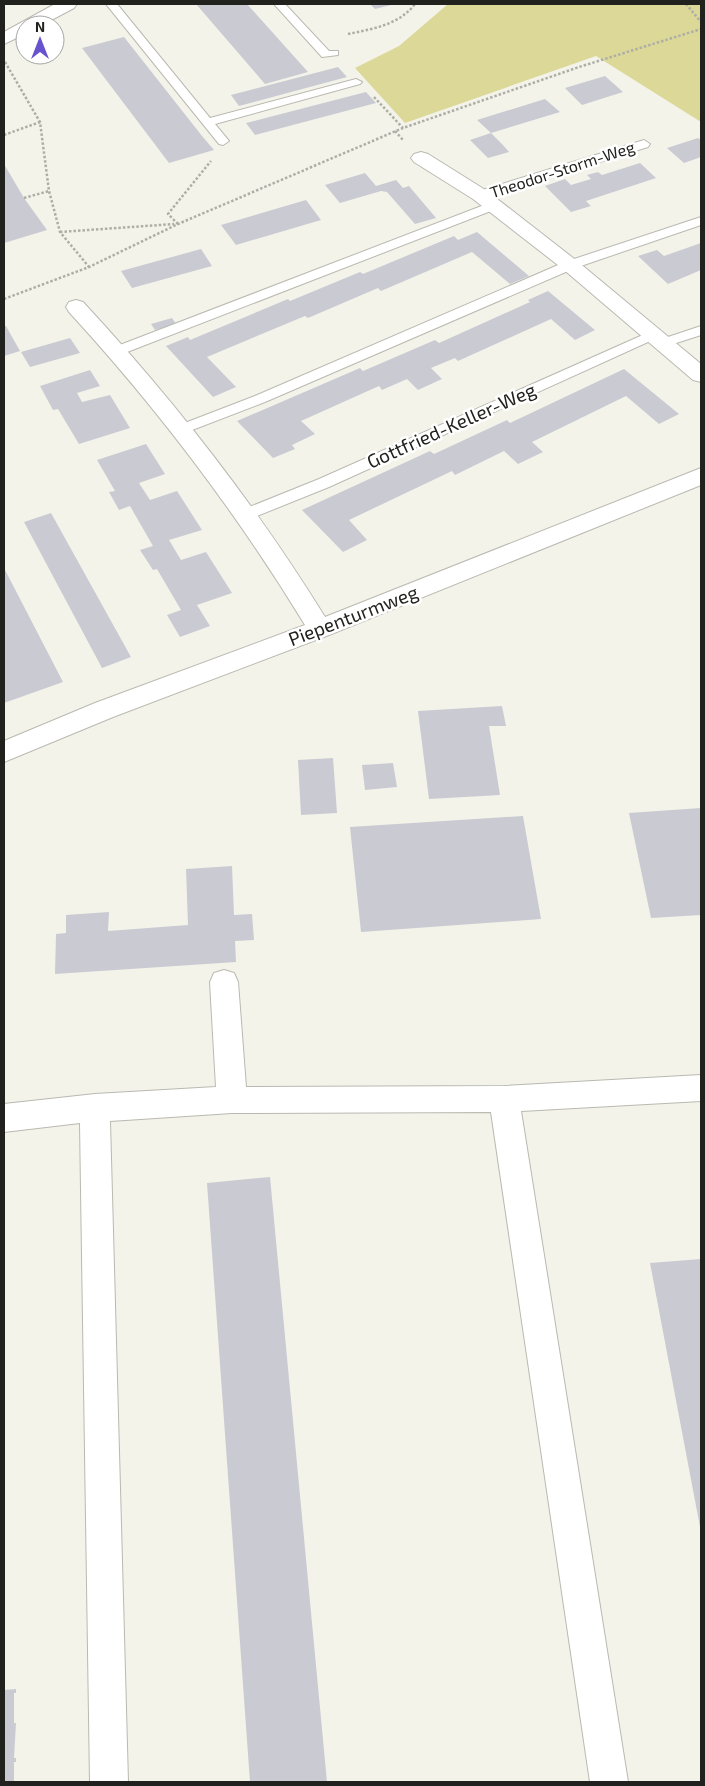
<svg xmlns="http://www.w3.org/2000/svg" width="705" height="1786" font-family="'Exo 2',sans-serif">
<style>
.green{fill:#dcd898}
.building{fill:#cacad3}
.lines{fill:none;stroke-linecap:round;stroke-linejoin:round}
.service-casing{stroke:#bab9b1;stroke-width:2}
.minor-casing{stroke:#bab9b1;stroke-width:2}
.path{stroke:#aeaea7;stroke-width:2.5;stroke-dasharray:2.5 2;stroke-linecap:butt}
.service{fill:#fff;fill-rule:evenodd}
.minor{fill:#fff;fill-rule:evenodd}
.labels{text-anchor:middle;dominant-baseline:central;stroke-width:5;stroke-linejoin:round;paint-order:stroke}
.far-street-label{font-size:16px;fill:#21211e;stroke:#fff}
.street-label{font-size:19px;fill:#21211e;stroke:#fff}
</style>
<rect width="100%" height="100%" fill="#f3f3ea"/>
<path class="green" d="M448 4H701V122L596 56 405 123 355 68 399 46Z"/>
<path class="building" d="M196 4H247L308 72 265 84Z
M370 4H395L375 9Z
M124 37 202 136 214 150 169 163 82 48Z
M338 67 347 77 239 106 231 95Z
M605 76 623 92 582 105 565 88Z
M366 92 376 103 255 135 246 123Z
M545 99 560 112 491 133 477 120Z
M491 133 503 145 509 152 488 158 470 140Z
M698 138 701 140V157L684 163 667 148Z
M640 163 656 178 586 201 591 206 571 212 545 186 565 179 571 185 591 179 587 175 598 172 602 175Z
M4 164 24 198 47 230 4 243Z
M365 173 376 186 396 180 403 188 409 186 436 218 415 224 387 192 381 191 340 203 325 185Z
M306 200 321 220 236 245 221 225Z
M477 232 529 276 510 284 472 252 381 291 378 288 308 318 305 316 207 357 236 387 213 397 166 346 188 337 190 340 288 299 290 301 360 272 363 274 454 236 458 240Z
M701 243V270L668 284 638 256 657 250 664 256Z
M201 249 212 266 132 288 121 271Z
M548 291 595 330 575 340 551 319 458 361 455 358 431 368 442 379 418 390 407 379 382 390 379 386 301 421 315 434 292 445 295 449 273 458 237 421 360 368 363 371 435 340 439 343 530 302 528 300Z
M172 318 176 324 155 330 151 324Z
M4 326H6L20 351 4 356Z
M70 338 80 353 30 367 21 352Z
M624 369 679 414 659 424 626 396 532 442 543 452 518 464 504 451 455 475 452 471 349 520 367 540 343 552 302 510 430 451 434 454 507 420 510 423Z
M90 370 100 386 77 393 82 402 110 395 130 428 79 444 58 409 53 410 40 386Z
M146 444 165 474 139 483 150 500 177 491 202 530 169 540 181 560 206 552 232 593 197 605 210 626 180 637 167 615 181 610 157 569 153 570 140 550 153 546 130 506 119 510 109 492 115 491 97 460Z
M51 513 131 657 102 668 24 522Z
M4 568 63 682 4 703Z
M502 706 506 726H489L500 795 429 799 418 711Z
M333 758 337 813 301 815 298 760Z
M393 763 397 787 365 790 362 765Z
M701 808V915L651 918 629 813Z
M523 816 541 919 361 932 350 827Z
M232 866 234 915 252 914 254 940 235 941 236 962 55 974 56 934 66 933V915L109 912 108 931 188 925 186 869Z
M270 1177 327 1782H250L207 1183Z
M701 1259V1527H700L650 1263Z
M16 1689V1693H14V1723H16L14 1758H16V1762H14V1782H4V1690Z"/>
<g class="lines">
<defs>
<path id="service" d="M106 4H117L210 118 356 79 362 82 360 84 215 124 229 141 223 145 219 144Z
M274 4H285L329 51H338V55L322 57Z
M644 140 650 144 648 147 484 198H476L474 195 476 192Z
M492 202 496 203 498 206 496 209 122 354 117 355 110 351 112 348Z
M701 217V225L575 268 265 402 187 432H177L175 429 177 426 255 396 565 262Z
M701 326V335L664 347 657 343 659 340Z
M654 330 659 331 661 334 659 337 329 487 252 518H242L240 514 242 510 319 479Z"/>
<path id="minor" d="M55 4H77L74 8 42 25H25V34L4 44V32Z
M421 152 428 154 487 191 577 261 701 364V382L693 380 563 269 473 199 414 162 411 158 414 154Z
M76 300 83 302C174 400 255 504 325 617L701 468V485L329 635 113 717 4 762V741L95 703 305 625C236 512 158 409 69 312L66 307 69 302Z
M224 970 234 973 238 982 246 1087 504 1086 701 1075V1101L521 1111 628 1782H590L491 1112 232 1113 110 1121 128 1782H90L80 1123 4 1132V1104L95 1094 216 1087 210 982 214 973Z"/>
</defs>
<use href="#service" class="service-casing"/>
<use href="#minor" class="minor-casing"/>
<path class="path" d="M686 4 701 22
M348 34C372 29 399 25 415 4
M5 62 40 122 49 191 60 232 89 267
M374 97 403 128
M395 131 403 140
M4 135 40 122
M24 198 49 191
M178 224 168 214 211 161
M60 232 174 224
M4 299 89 267 178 224 403 128 579 67 701 29"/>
<use href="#service" class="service"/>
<use href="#minor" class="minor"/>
</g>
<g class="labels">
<g class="far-street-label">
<text transform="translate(562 169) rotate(-18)">Theodor-Storm-Weg</text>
</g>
<g class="street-label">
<text transform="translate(451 425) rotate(-24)">Gottfried-Keller-Weg</text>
<text transform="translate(353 615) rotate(-21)">Piepenturmweg</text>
</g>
</g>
<rect width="705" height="1786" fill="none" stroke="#21211e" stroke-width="10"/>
<g transform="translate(40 40)"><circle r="24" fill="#ffffff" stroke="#a6a6a5"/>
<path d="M0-4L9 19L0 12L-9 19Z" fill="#6753cd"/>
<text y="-8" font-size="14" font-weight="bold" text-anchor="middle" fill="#21211e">N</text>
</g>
</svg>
